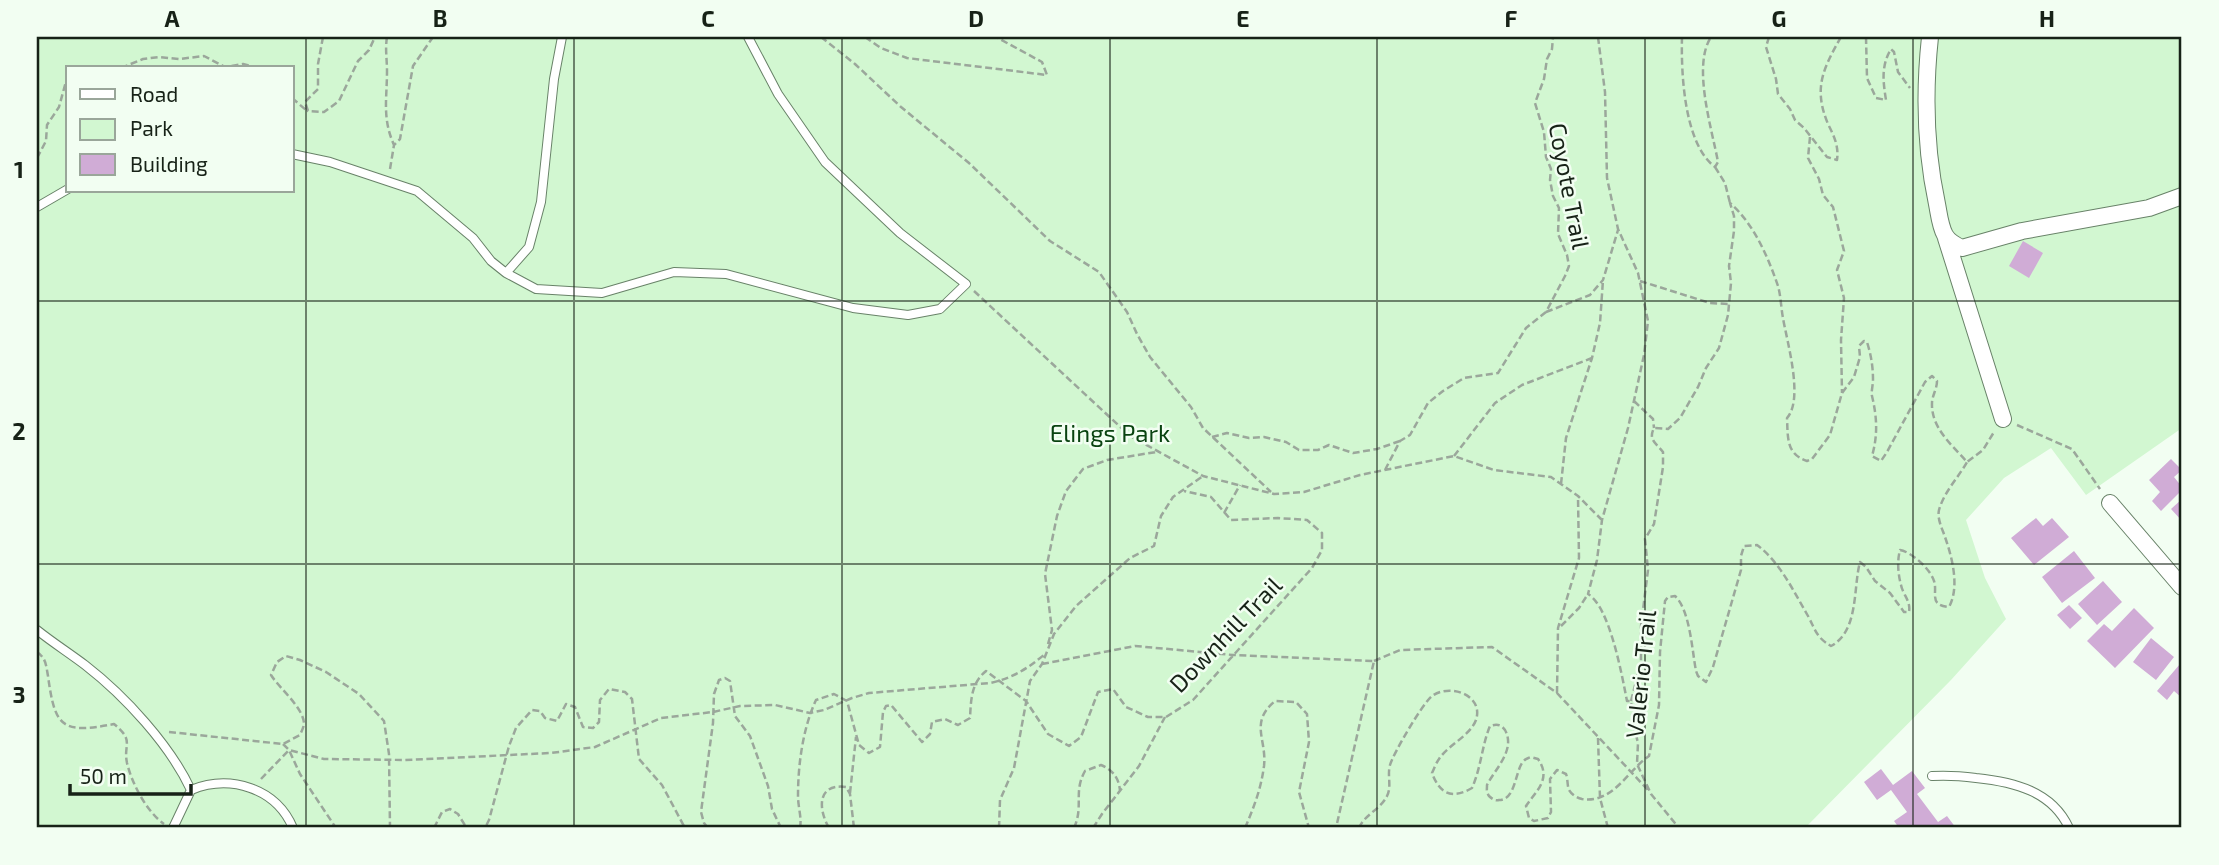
<svg xmlns="http://www.w3.org/2000/svg" width="2219" height="865" font-family="'Exo 2',sans-serif">
<style>
.green{fill:#d2f7d1;fill-rule:evenodd}
.building{fill:#d0acd6}
.lines{fill:none;stroke-linecap:round;stroke-linejoin:round}
.service-casing{stroke:#688268;stroke-width:10}
.minor-casing{stroke:#688268;stroke-width:18}
.path{stroke:#9ba79b;stroke-width:2.5;stroke-dasharray:7 3.5;stroke-linecap:butt}
.service{stroke:#fff;stroke-width:8}
.minor{stroke:#fff;stroke-width:16}
.grid{fill:none;stroke:#172217;stroke-width:2;stroke-opacity:0.55}
.labels{text-anchor:middle;dominant-baseline:central;stroke-width:5;stroke-linejoin:round;paint-order:stroke}
.street-label{font-size:24px;fill:#172217;stroke:#f2fef2}
.park-label{font-size:24px;fill:#094310;stroke:#f2fef2}
.neatline{fill:none;stroke:#172217;stroke-width:2.5}
.grid-label{font-size:23px;text-anchor:middle;font-weight:bold;fill:#172217}
</style>
<rect width="100%" height="100%" fill="#f2fef2"/>
<path class="green" d="M37 37H2182V428L2086 495 2051 448 2004 478 1966 520 1985 578 2006 619 1951 680 1805 828H37ZM68 68H292V191H68Z"/>
<path class="building" d="M2023 241 2043 253 2029 278 2009 266Z
M2171 459 2182 470 2174 477 2182 487V490L2161 511 2152 501 2160 492 2149 480Z
M2182 499V521L2171 509Z
M2036 518 2043 526 2052 518 2069 537 2034 565 2011 538Z
M2074 551 2095 578 2062 603 2042 577Z
M2103 581 2122 602 2097 625 2078 604Z
M2069 605 2082 618 2070 629 2057 615Z
M2134 608 2154 628 2115 668 2087 641 2104 624 2112 631Z
M2151 638 2174 657 2156 680 2133 662Z
M2180 664 2182 666V698L2174 691 2167 700 2157 691Z
M1881 769 1893 785 1912 771 1925 788 1917 794 1938 822 1947 816 1956 828H1899L1894 821 1907 812 1891 790 1877 800 1864 782Z"/>
<g class="lines">
<defs>
<path id="service" d="M292 154 330 162 417 191 473 238 491 261 506 273 529 247 541 202 554 79 562 37
M37 207 68 189
M506 273 536 289 602 293 674 272 726 274 853 308 908 315 940 309 966 284 900 233 825 162 778 94 748 37
M37 630C52 642 69 653 85 665 125 696 170 745 191 790
M1932 776C1947 775 1961 776 1976 778 2014 782 2052 791 2069 828
M173 828 191 790C230 774 276 788 293 828"/>
<path id="minor" d="M1930 37C1924 93 1925 148 1937 204 1939 214 1940 226 1945 235 1949 242 1955 245 1962 248L2022 231 2149 208 2182 196
M1946 238 2003 419
M2110 503 2182 587"/>
</defs>
<use href="#service" class="service-casing"/>
<use href="#minor" class="minor-casing"/>
<path class="path" d="M323 37 318 64V89L305 102 308 111 324 112 339 101 358 61 369 50 375 37
M387 37C385 49 387 59 387 71 387 99 382 118 394 145L400 139 413 66 433 37
M821 37 855 64 901 107 969 163 1050 241 1099 272 1127 312 1137 334 1150 357 1191 407 1203 428 1271 492
M865 37 881 48 907 58 1047 75 1042 62 996 37
M1598 37 1605 92 1607 178 1618 229 1638 273 1648 321 1644 355 1628 428 1602 520 1597 560 1588 594C1610 607 1622 676 1627 701H1631L1633 723 1638 743 1637 764 1651 794 1679 828
M1682 37C1681 73 1684 144 1715 167L1718 162C1712 129 1692 66 1711 37
M1769 37 1766 47 1776 79 1778 94 1790 109 1795 120 1804 128 1827 157 1837 160C1839 146 1834 136 1828 124 1813 88 1823 69 1841 37
M1866 37 1867 78 1876 98 1886 100C1883 81 1881 66 1891 49L1894 52 1898 72 1910 88
M121 68 143 59 159 57 179 59 204 56 225 67 243 64 258 68
M292 98 306 110
M1810 137 1808 158 1819 179 1823 195 1833 207 1844 251 1837 270 1844 298 1841 340 1842 393
M37 158 46 141 47 125 59 107 68 74
M1715 167 1725 183 1730 203
M390 169 394 145
M1640 281 1710 303 1728 304
M974 291 1130 436 1203 476 1274 494 1304 492 1360 475 1454 456 1494 470 1551 477 1578 496 1602 520
M1546 312 1590 295 1603 280 1618 230
M1634 401 1653 419 1654 428
M2017 425 2072 449 2100 489
M1212 437 1227 433 1249 438 1264 437 1286 442 1299 450H1318L1329 445 1353 453 1377 449 1400 441
M1454 456 1495 403 1522 385 1592 358
M1385 470 1400 441 1410 435 1428 403 1443 391 1464 378 1498 373 1526 328 1546 312 1565 276 1569 266 1567 255 1558 234 1559 208 1553 196 1550 180 1551 169 1546 157 1544 132 1535 103 1544 79 1547 59 1552 49 1553 37
M1561 484 1566 438 1592 358 1600 323 1603 280
M1224 513 1240 485
M1561 626 1579 608 1588 594
M1048 644 1052 630 1045 574 1057 516 1066 491 1083 469 1107 460 1156 452
M37 652C46 658 46 665 48 676 55 728 62 734 114 724 135 741 123 744 127 763 132 784 147 812 164 824
M1374 661 1400 650 1492 647 1557 693 1648 790
M1042 664 1135 646 1233 655 1374 661 1336 828
M1557 693 1558 628 1579 558 1578 497
M1631 701 1641 662V626L1648 570 1645 539 1654 524 1663 467V452C1656 443 1648 440 1654 428L1668 429 1680 418 1698 387 1706 368 1719 348 1728 315 1731 283 1729 266 1734 231V216L1730 203C1754 224 1768 257 1778 286 1781 297 1781 308 1783 318 1787 342 1804 399 1787 418 1788 438 1786 454 1807 461L1812 459 1830 435 1842 393 1854 377 1860 357 1859 346 1864 341 1867 342C1871 355 1873 366 1873 380 1873 385 1871 392 1872 396 1877 417 1878 435 1872 456L1881 461 1887 452 1925 382 1932 376 1937 381C1937 389 1932 396 1932 403 1931 428 1952 445 1967 462L1983 450 1994 432
M169 732 283 744 300 735C301 733 304 726 304 724 304 708 279 688 271 675L277 662 286 656 300 660 326 672 359 694 384 721 389 754 390 828
M1598 738 1600 798 1608 828
M283 744 289 750 324 759 405 760 551 753 595 747 661 718 713 712 740 706 775 705 810 713 824 710 852 698 869 693 990 683C1013 678 1027 669 1045 654
M261 779 289 750 300 774 336 828
M850 793 856 737
M434 828 442 812 450 809 458 814 466 827 485 828 489 820 509 746 516 728 532 710 540 711 545 718 557 721 566 704 575 707 583 727 593 728 599 722 600 700 609 689 625 692 632 699 639 759 662 785 685 828
M708 828 704 823 701 812 713 723 714 694 719 680 725 678 730 681 735 716 750 736 768 786 772 809 781 828
M800 828C802 818 798 807 798 796 798 764 803 728 816 700L834 694 847 701 859 745 869 753 880 747 883 712 886 706 891 705 922 742 930 734 932 722 945 719 958 725 970 718C971 700 971 683 986 671L1026 701 1048 734 1069 746 1081 737 1098 692 1113 689 1126 707 1148 717H1166L1193 700 1312 568 1322 550V533L1307 520 1278 518 1231 520 1211 497 1184 491
M829 828C818 809 817 783 846 787L850 794 854 828
M999 828 1000 800 1014 768 1030 681 1042 664 1054 634 1076 606 1130 558 1154 546 1161 516 1173 497 1203 476
M1074 828C1084 806 1073 792 1085 771L1101 765C1113 770 1119 778 1120 791
M1093 828 1102 814 1139 766 1165 717
M1245 828C1254 807 1261 789 1264 766 1267 739 1249 723 1275 701L1296 702 1307 714 1309 742 1299 792 1309 828
M1359 828C1364 815 1381 809 1387 796 1392 786 1387 776 1390 765 1394 752 1423 703 1432 696 1450 683 1484 695 1476 720 1470 736 1448 745 1439 759 1436 763 1434 769 1432 773 1440 795 1453 799 1472 788 1481 768 1482 745 1490 726 1496 724 1501 724 1505 730 1516 750 1495 769 1487 785 1487 790 1486 791 1489 796 1492 799 1495 801 1499 800 1515 800 1515 774 1522 763 1526 758 1526 759 1531 757L1538 759C1552 779 1536 791 1526 806L1529 818 1534 821 1548 818 1551 812 1550 779 1557 770 1566 774C1568 779 1567 785 1569 790 1572 795 1577 798 1582 799 1613 804 1628 770 1649 756L1659 705 1660 652 1665 601 1668 597 1675 596C1690 610 1692 650 1696 671L1698 676 1706 682 1713 667 1741 570V556L1744 546 1757 545C1780 562 1794 592 1808 616 1816 631 1816 637 1831 646 1859 631 1853 588 1860 562L1866 567 1875 581 1890 593 1904 612H1909C1911 601 1903 595 1901 585 1898 574 1897 561 1900 550 1912 552 1931 570 1934 581 1938 593 1928 605 1949 607 1960 587 1952 557 1945 537 1942 528 1937 519 1939 510 1944 492 1958 478 1967 462"/>
<use href="#service" class="service"/>
<use href="#minor" class="minor"/>
</g>
<path class="grid" d="M306 37V828M574 37V828M842 37V828M1110 37V828M1377 37V828M1645 37V828M1913 37V828M37 301H2182M37 564H2182"/>
<g class="labels">
<g class="street-label">
<text transform="translate(1570 186) rotate(79)">Coyote Trail</text>
<text transform="translate(1225 634) rotate(-46)">Downhill Trail</text>
<text transform="translate(1640 674) rotate(-84)">Valerio Trail</text>
</g>
<g class="park-label">
<text x="1110" y="432">Elings Park</text>
</g>
</g>
<rect width="2219" height="865" fill="none" stroke="#f2fef2" stroke-width="77"/>
<rect x="66" y="66" width="228" height="126" fill="#f2fef2" stroke="#9aa69a" stroke-width="2"/>
<rect x="80" y="89" width="35" height="10" fill="#ffffff" stroke="#9aa69a" stroke-width="2"/>
<text x="130" y="102" font-size="21" fill="#172217">Road</text>
<rect x="80" y="119" width="35" height="21" fill="#d2f7d1" stroke="#9aa69a" stroke-width="2"/>
<text x="130" y="136" font-size="21" fill="#172217">Park</text>
<rect x="80" y="154" width="35" height="21" fill="#d0acd6" stroke="#9aa69a" stroke-width="2"/>
<text x="130" y="172" font-size="21" fill="#172217">Building</text>
<path d="M70 784v10h121v-10" fill="none" stroke="#172217" stroke-width="3.5"/>
<text x="80" y="784" font-size="21" fill="#172217" stroke="#f2fef2" stroke-width="5" paint-order="stroke">50 m</text>
<rect x="38" y="38" width="2142" height="788" class="neatline"/>
<g class="grid-label">
<text x="172" y="27">A</text>
<text x="440" y="27">B</text>
<text x="708" y="27">C</text>
<text x="976" y="27">D</text>
<text x="1243" y="27">E</text>
<text x="1511" y="27">F</text>
<text x="1779" y="27">G</text>
<text x="2047" y="27">H</text>
<text x="19" y="178">1</text>
<text x="19" y="440">2</text>
<text x="19" y="703">3</text>
</g>
</svg>
